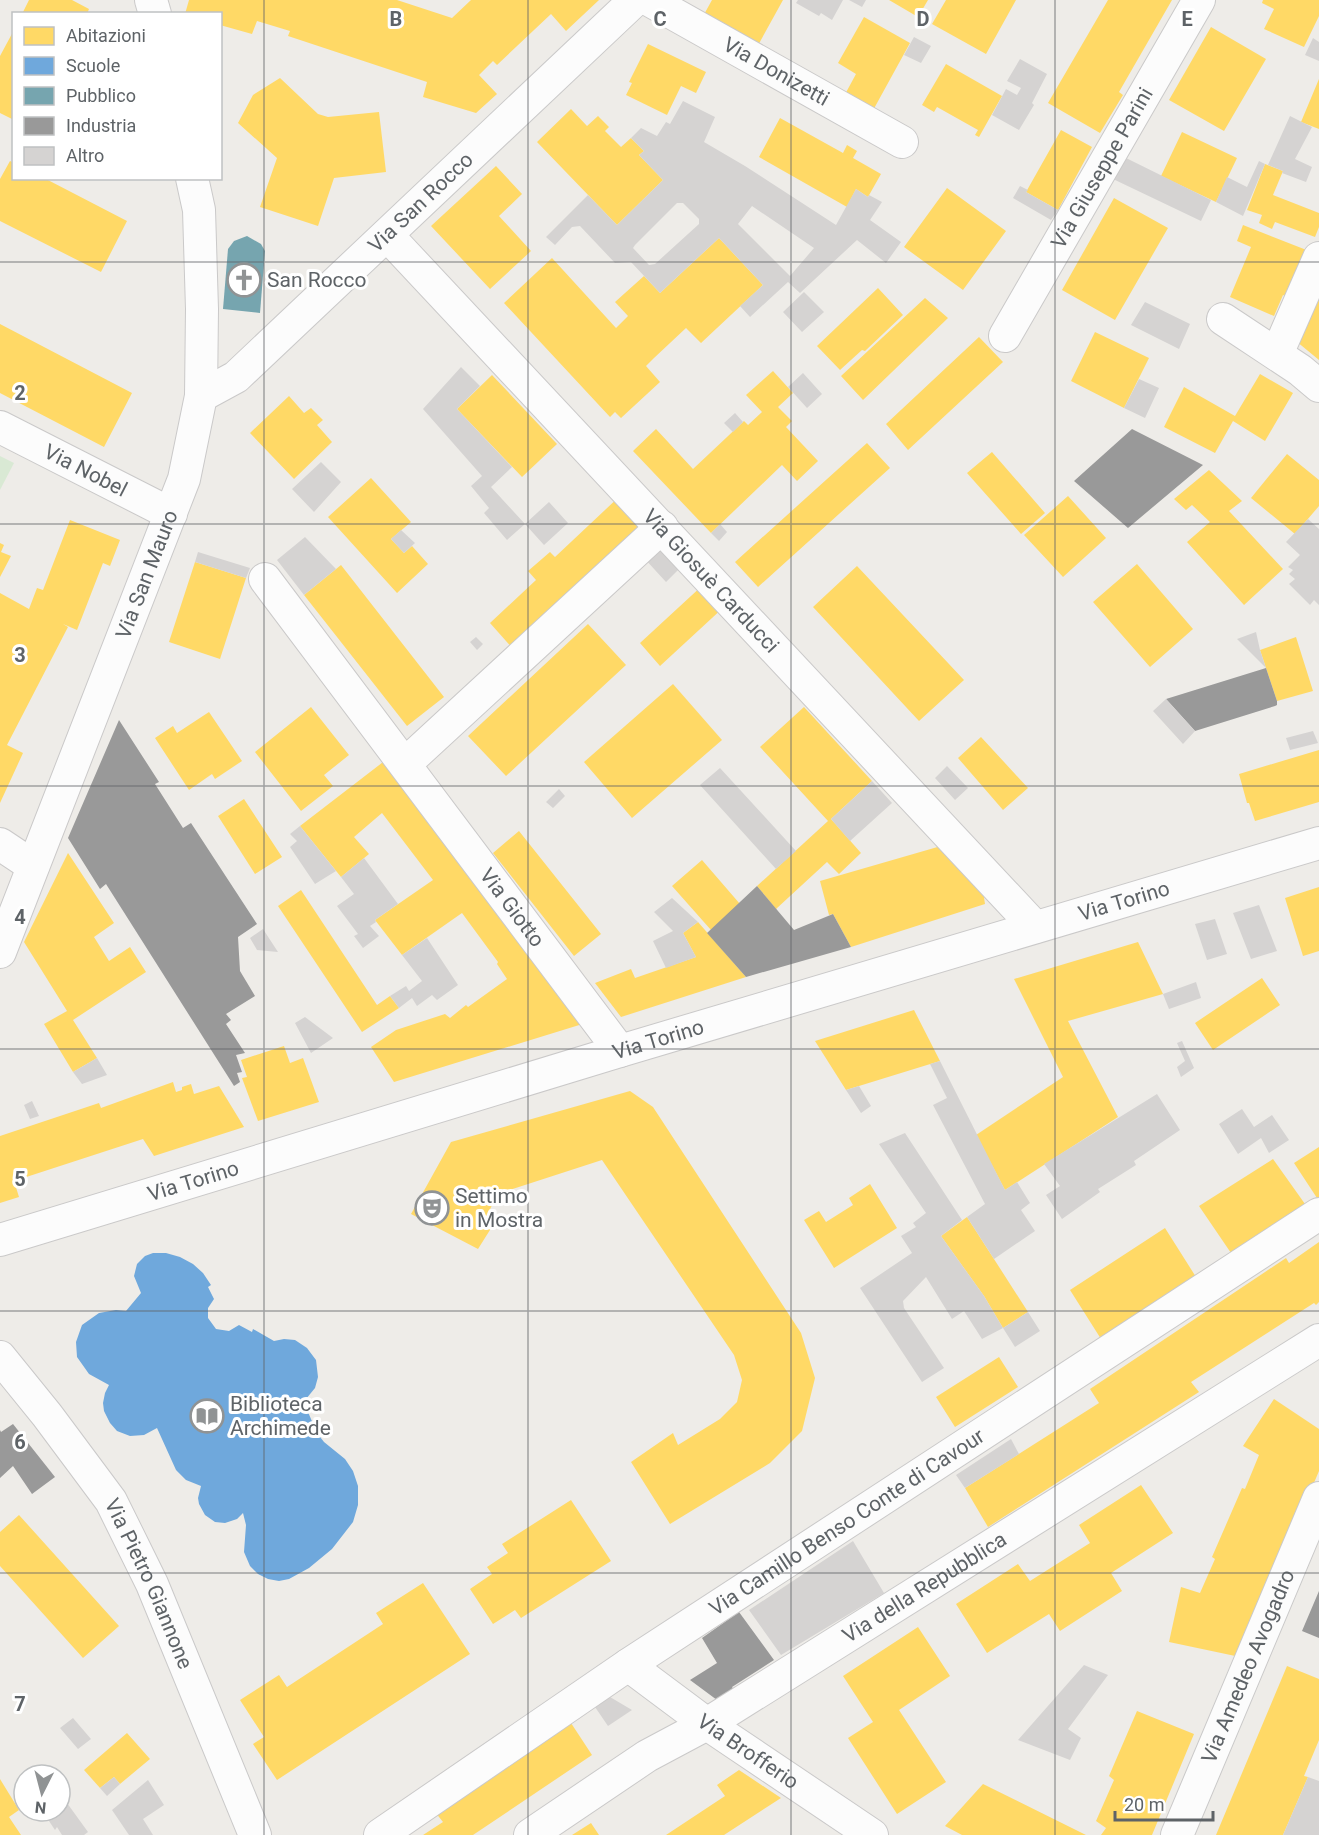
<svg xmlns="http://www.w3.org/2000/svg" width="1319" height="1835" font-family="Roboto,sans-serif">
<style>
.green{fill:#d9e9d4}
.homes{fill:#ffd966}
.schools{fill:#6fa8dc}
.public{fill:#76a5af}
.industry{fill:#999}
.building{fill:#d5d3d2;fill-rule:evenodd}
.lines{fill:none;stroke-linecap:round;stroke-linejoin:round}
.minor-casing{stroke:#cac9c9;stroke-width:34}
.minor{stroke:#fcfcfc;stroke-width:32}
.grid{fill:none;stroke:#5e6367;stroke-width:1.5;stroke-opacity:0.55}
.labels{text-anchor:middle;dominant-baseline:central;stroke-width:6;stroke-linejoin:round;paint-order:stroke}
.street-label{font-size:21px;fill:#5e6367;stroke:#fff}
.poi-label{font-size:21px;fill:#5e6367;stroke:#fff;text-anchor:start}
.grid-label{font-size:20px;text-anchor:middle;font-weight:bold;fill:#5e6367;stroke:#fff;stroke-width:6;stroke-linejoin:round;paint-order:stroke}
</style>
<rect width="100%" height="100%" fill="#eeece8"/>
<path class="green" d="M0 456 14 463 0 490Z"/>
<path class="homes" d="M29 0H72L89 9 87 14H22Z
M189 0H397L452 18 471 0H599L566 31 551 14 497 65 493 61 479 75 497 94 476 113 423 97 427 82 288 36 290 31 257 21 252 34 220 25V14H185Z
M712 0H783L756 49 702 18Z
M889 0H928L918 17Z
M946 0H1016L986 54 932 24Z
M1108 0H1172L1119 92 1123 95 1100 133 1048 103Z
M1263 0H1319V16L1304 47 1264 29 1274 9 1262 3Z
M864 17 910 43 871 114 843 98 856 74 838 63Z
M1211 27 1266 59 1224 131 1169 100Z
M14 30V120L0 113V56Z
M648 44 706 72 696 93 681 86 667 115 626 95 632 83 629 82Z
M946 64 1002 96 979 137 975 135 978 130 937 107 934 112 922 105Z
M280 78 318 114 328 117 379 112 386 172 334 178 318 226 260 207 277 158 238 123 253 95Z
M1319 79V129L1301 122Z
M571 109 587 126 598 116 609 127 605 131 621 147 631 138 644 151 639 155 663 180 617 225 537 142Z
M780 118 843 153 847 145 857 151 853 158 881 174 868 197 856 189 847 207 759 157Z
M1061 130 1092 147 1058 210 1026 192Z
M1182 132 1237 158 1216 202 1161 176Z
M10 161 14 163V178H44L127 221 101 272 0 221V179Z
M1265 164 1283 171 1273 195 1319 213V227L1315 237 1275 222 1272 229 1259 223 1262 215 1247 210Z
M496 166 522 194 499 216 531 251 490 289 431 226Z
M947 188 1006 231 963 290 904 247Z
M1114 198 1168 228 1115 320 1062 290Z
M1243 225 1309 251 1289 298 1283 295 1274 316 1230 297 1251 247 1237 241Z
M719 238 763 285 701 343 686 328 654 358 646 366 660 382 621 418 615 412 610 417 504 303 552 258 616 328 628 316 615 302 644 276 660 293Z
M878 288 903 315 865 351 862 350 840 370 817 346Z
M1319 292V360L1296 341Z
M925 298 948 318 863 400 841 376Z
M0 324 132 393 104 447 0 393Z
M1095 332 1149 358 1124 408 1071 381Z
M979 337 1003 362 908 450 886 424Z
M773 371 793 393 778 407 792 421 786 427 818 461 797 481 782 465 711 533 633 451 656 429 693 469 744 421 748 425 762 412 746 395Z
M1260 374 1293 393 1265 441 1233 421 1215 453 1164 427 1184 387 1235 416Z
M492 375 557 444 522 477 457 409Z
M289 396 304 413 311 408 323 420 317 425 332 442 294 479 250 433Z
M867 443 890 468 758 587 735 562Z
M992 452 1045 513 1021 534 967 473Z
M1287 454 1319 480V506L1295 534 1251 498Z
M1209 470 1242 501 1229 511 1283 569 1244 605 1187 542 1210 522 1192 505 1186 510 1174 499Z
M371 478 411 522 391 539 404 553 412 546 428 564 397 593 328 517Z
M622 494 648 522 513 649 490 623 536 580 528 571 550 552 555 557Z
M1068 496 1106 538 1063 577 1024 535Z
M70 520 120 540 110 566 103 563 77 630 63 624 68 627 7 745 23 753 0 803V593L29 609 37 588 43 590Z
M0 543 4 545 1 552 11 556 0 577Z
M195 562 246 578 220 659 169 642Z
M1137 564 1193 629 1150 667 1093 602Z
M341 565 444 697 407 726 304 595Z
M857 566 964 680 919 721 813 607Z
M704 584 725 606 660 666 640 643Z
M588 624 626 665 506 776 468 736Z
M1296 637 1313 691 1277 701 1260 650Z
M673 684 722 740 632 818 584 762Z
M311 707 349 755 324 775 333 786 301 811 255 752Z
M804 707 872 781 831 819 861 853 839 874 827 862 776 909 757 886 828 821 760 747Z
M209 712 242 761 215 779 212 774 189 790 155 738 173 726 177 733Z
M981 737 1028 788 1003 810 958 758Z
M1319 750V802L1255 821 1249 803H1247L1239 774Z
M387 759 589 1022 394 1082 371 1047 396 1030 445 1014 450 1018 466 1005 468 1007 507 979 497 964 498 962 462 913 402 955 375 920 433 880 382 813 354 837 369 854 341 877 300 826Z
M244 799 282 857 255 874 218 816Z
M519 831 601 934 574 956 493 853Z
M941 846 983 891 985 904 851 947 833 914 829 915 820 881Z
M68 853 114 923 94 937 109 961 130 947 146 972 73 1020 97 1058 73 1072 44 1024 67 1011 24 942Z
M702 860 740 904 711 930 672 886Z
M1319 887V951L1303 956 1285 898Z
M301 890 377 1005 390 996 399 1008 362 1032 278 906Z
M698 922 746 977 621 1017 595 983 631 969 635 978 696 957 683 933Z
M1138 942 1163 994 1068 1021 1118 1117 1005 1190 976 1135 1063 1077 1014 979Z
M1262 978 1280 1005 1213 1050 1195 1023Z
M914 1010 940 1061 846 1090 815 1041Z
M284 1046 290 1063 303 1058 319 1102 258 1121 242 1078 247 1077 241 1060Z
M173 1082 176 1092 182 1090V1087L191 1084 194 1094 219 1086 244 1127 154 1156 143 1139 14 1181 19 1197 0 1203V1136L99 1103 101 1108Z
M630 1091 653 1107 801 1333 815 1378 802 1431 770 1463 670 1524 631 1462 673 1433 678 1445 720 1419 737 1402 742 1380 734 1355 602 1160 497 1194 487 1216 495 1222 478 1249 411 1214 451 1142Z
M1319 1147V1197L1317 1198 1294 1163Z
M1273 1159 1305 1204 1231 1253 1199 1206Z
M870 1184 897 1228 834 1268 804 1220 819 1211 826 1222 853 1205 849 1198Z
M967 1217 1028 1312 1003 1328 984 1296 941 1236Z
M1165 1228 1196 1277 1101 1339 1070 1290Z
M1319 1242V1302L1316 1305 1314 1303 1191 1382 1199 1392 988 1527 965 1488 1099 1403 1090 1389 1286 1258 1289 1263Z
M999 1357 1018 1387 955 1427 936 1397Z
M1274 1399 1319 1429V1471L1240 1657 1169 1642 1181 1587 1200 1593 1215 1559 1212 1557 1242 1488 1245 1489 1259 1455 1243 1446Z
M1141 1485 1173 1533 1111 1573 1122 1591 1060 1631 1049 1614 987 1653 956 1604 1018 1564 1030 1581 1090 1543 1079 1525Z
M571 1500 611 1561 521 1618 515 1610 493 1624 470 1589 492 1574 487 1567 508 1553 502 1544Z
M19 1515 119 1626 83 1658 0 1566V1532Z
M423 1583 470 1654 277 1780 253 1744 264 1737 240 1700 279 1675 287 1687 383 1624 376 1613Z
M918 1627 950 1676 899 1710 946 1782 897 1814 848 1738 873 1722 843 1676Z
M1287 1666 1319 1679V1740L1304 1776 1308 1777 1283 1835H1216Z
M1137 1711 1194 1734 1152 1835H1101L1106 1828 1096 1821 1114 1780 1109 1776Z
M571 1723 592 1755 473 1835H423L443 1822 435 1812Z
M127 1733 150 1759 120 1784 114 1777 100 1788 84 1770Z
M739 1770 781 1798 724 1835H666L725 1796 717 1785Z
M0 1779 19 1810 9 1817 21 1835H0Z
M983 1784 1086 1835H962L945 1826Z
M591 1823 599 1835H572Z"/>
<path class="schools" d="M153 1253H166L180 1257 193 1264 203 1273 211 1285 208 1287 214 1299 208 1308V1318L216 1329 229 1331 239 1325 252 1332 253 1329 274 1341 284 1339 295 1340 307 1348 316 1360 318 1377 315 1388 306 1399 308 1412 317 1433 324 1442 345 1459 353 1471 358 1486V1505L353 1522 332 1549 309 1568 289 1579 279 1581 268 1579 258 1574 250 1566 244 1552 246 1525 243 1513 237 1519 225 1523 215 1522 205 1515 199 1504 198 1498 201 1486 186 1480 176 1470 157 1428 144 1435 130 1436 117 1431 110 1423 104 1411 103 1403 105 1393 109 1385 89 1374 77 1357 76 1342 82 1325 99 1313 116 1310 126 1311 141 1293 134 1276 137 1264 145 1256Z"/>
<path class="public" d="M247 236 261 244 265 251 260 313 223 309 228 249 234 241Z"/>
<path class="industry" d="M1132 429 1203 465 1128 528 1074 481Z
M1266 668 1277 701V705L1275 706 1195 731 1166 699Z
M119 720 159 782 155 784 183 828 191 823 257 924 238 937 240 971 255 996 226 1014 231 1020 226 1024 245 1053 236 1055 242 1072 237 1073 240 1082 234 1086 106 884 100 889 68 838Z
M757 886 794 930 833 914 851 947 746 977 707 933Z
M13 1424 55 1477 32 1494 13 1466 0 1478V1430L1 1432Z
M1319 1591V1638L1302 1631Z
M739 1612 774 1660 732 1687 734 1690 717 1700 690 1680 717 1663 702 1638Z"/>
<path class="building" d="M798 0H843L832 20 821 13 819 16 796 3Z
M849 0H866L862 7Z
M914 37 931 46 921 63 904 55Z
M1313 38 1319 42V61L1305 55Z
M1020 59 1047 74 1032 103 1034 105 1019 130 992 115 1006 89 1017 95 1021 88 1007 81Z
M683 101 715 117 704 142 745 166 836 225 856 189 868 197 869 195 882 202 870 220 901 242 886 263 857 240 800 293 788 282 750 317 740 306 763 285 719 238 660 293 631 262 615 263 580 226 572 227 555 245 546 237 588 195 617 225 663 180 639 155 644 151 631 138 641 128 657 136 666 122 670 124ZM677 203H683L699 219V224L655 264 649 265 633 248 635 245ZM752 206 814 248 790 276 738 224Z
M1290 116 1312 127 1295 159 1312 167 1306 182 1282 173 1283 171 1268 165Z
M1124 157 1211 200 1201 221 1113 179Z
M1259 161 1265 164 1243 216 1216 202 1227 177 1247 187Z
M1020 186 1028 190 1026 192 1058 210 1051 220 1013 198Z
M804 292 824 312 802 332 783 312Z
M1145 302 1190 324 1179 349 1131 325Z
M461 367 480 386 457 409 512 467 491 487 525 524 507 540 484 513 489 508 471 486 482 476 423 409Z
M803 373 822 394 807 408 788 387Z
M1139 379 1159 388 1145 418 1124 408Z
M735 413 743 422 733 432 724 423Z
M321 462 341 482 314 512 292 489Z
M549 502 568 523 544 545 525 524Z
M1308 519 1319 529V605L1314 600 1310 605 1289 584 1295 579 1289 574 1293 570 1288 567 1300 555 1286 542Z
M720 524 727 532 719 541 711 533Z
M401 530 415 543 404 553 391 539Z
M305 537 336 569 304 595 277 560Z
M663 540 680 568 666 582 644 558Z
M198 552 250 568 246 578 195 562Z
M1256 632 1260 650 1266 668 1237 639Z
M476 637 483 644 477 650 470 642Z
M1166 699 1195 731 1183 744 1153 711Z
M1313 731 1318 743 1290 750 1286 738Z
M947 766 968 788 955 800 935 778Z
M720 768 796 851 776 869 700 785Z
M872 781 892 803 850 841 831 819Z
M559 789 565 796 553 808 546 802Z
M300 826 336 871 315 884 290 847 297 841 290 834Z
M364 858 398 904 375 920 376 922 370 926 379 936 363 948 354 936 358 934 337 906 354 894 341 877Z
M672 898 698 922 683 933 696 957 666 968 653 941 673 931 654 912Z
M1259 905 1277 951 1251 959 1233 913Z
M1215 919 1227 954 1207 960 1195 924Z
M263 929 278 952 257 950 250 938Z
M427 938 458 985 437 1000 432 995 417 1006 412 998 399 1008 390 996 406 986 409 991 422 981 402 955Z
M1196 982 1201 998 1169 1009 1163 994Z
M305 1017 333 1038 311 1053 295 1023Z
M1182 1041 1194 1068 1181 1077 1177 1067 1185 1061 1177 1043Z
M97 1058 107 1075 82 1084 73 1072Z
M940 1061 1005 1190 1017 1182 1030 1203 1021 1210 1035 1231 994 1259 967 1217 985 1204 933 1105 947 1098 930 1064Z
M859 1086 871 1106 861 1113 846 1090Z
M1157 1094 1180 1130 1134 1161 1136 1165 1098 1189 1100 1192 1062 1219 1046 1195 1060 1186 1044 1164Z
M32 1101 39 1116 30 1119 24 1105Z
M1242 1109 1254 1127 1272 1115 1289 1140 1269 1153 1261 1138 1238 1154 1219 1124Z
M905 1133 962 1220 941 1236 984 1296 1003 1328 1028 1312 1040 1331 1015 1347 1003 1328 982 1339 964 1311 952 1319 926 1277 903 1301 904 1308 944 1368 922 1382 860 1288 912 1253 901 1236 916 1227 913 1223 926 1213 879 1144Z
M1011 1439 1019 1454 965 1488 956 1475Z
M853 1541 884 1593 781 1655 749 1610Z
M1084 1665 1108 1675 1068 1729 1081 1738 1070 1760 1018 1740Z
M610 1697 632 1710 608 1726 595 1707Z
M73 1718 91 1739 78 1749 60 1728Z
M114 1777 120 1784 107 1796 100 1788Z
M1308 1777 1319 1781V1835H1283Z
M148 1780 164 1805 143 1819 153 1835H129L112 1810Z
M67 1803 88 1832 84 1835H62L57 1827 55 1830 47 1818 56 1811H60V1808Z"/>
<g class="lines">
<defs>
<g id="minor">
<path d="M151 0 155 14"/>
<path id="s1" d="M649 0 902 142"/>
<path id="s2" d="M387 235 1035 927"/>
<path d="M1223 319 1300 370 1319 386"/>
<path id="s3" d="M1005 336 1199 0"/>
<path d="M1277 354 1319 258"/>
<path id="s4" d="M201 396 236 377 635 0"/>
<path id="s5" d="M0 427 171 514"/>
<path id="s6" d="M265 579 620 1051"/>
<path d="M405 764 662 527"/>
<path d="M0 844 33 866"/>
<path id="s7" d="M0 952 184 479 201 396 202 309 199 210 192 178"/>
<path id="s8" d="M0 1240 620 1051 1319 843"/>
<path id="s9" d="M0 1357 47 1415 111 1501 152 1584 255 1835"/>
<path id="s10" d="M628 1665 707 1724 872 1835"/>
<path id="s11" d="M380 1835 628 1665 1319 1214"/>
<path id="s12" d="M530 1835 647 1756 707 1724 1319 1340"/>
<path id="s13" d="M1177 1835 1319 1498"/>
</g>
</defs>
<use href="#minor" class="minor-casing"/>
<use href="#minor" class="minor"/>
</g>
<path class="grid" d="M264 0V1835M528 0V1835M791 0V1835M1055 0V1835M0 262H1319M0 524H1319M0 786H1319M0 1049H1319M0 1311H1319M0 1573H1319"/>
<defs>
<symbol id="church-ring" viewBox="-11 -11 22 22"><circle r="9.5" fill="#fff" stroke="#909394" stroke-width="1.5"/><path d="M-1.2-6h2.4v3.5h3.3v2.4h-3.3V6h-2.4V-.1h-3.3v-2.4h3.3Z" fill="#909394"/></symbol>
<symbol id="theatre-ring" viewBox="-11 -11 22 22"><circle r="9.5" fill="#fff" stroke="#909394" stroke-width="1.5"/><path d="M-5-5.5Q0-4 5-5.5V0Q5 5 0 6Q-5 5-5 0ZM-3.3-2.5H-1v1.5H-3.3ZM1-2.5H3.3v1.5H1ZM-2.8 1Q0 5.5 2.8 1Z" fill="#909394"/></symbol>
<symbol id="library-ring" viewBox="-11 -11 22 22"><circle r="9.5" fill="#fff" stroke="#909394" stroke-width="1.5"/><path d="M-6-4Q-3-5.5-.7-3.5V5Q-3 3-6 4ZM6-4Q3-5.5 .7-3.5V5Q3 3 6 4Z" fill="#909394"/></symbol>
</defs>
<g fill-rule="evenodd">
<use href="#church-ring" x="225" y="261" width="38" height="38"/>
<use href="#theatre-ring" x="413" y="1189" width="38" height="38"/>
<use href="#library-ring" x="188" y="1397" width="38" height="38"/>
</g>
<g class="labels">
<g class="street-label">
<text stroke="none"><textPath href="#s1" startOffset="146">Via Donizetti</textPath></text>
<text stroke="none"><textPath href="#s3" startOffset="194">Via Giuseppe Parini</textPath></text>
<text stroke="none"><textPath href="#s4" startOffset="294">Via San Rocco</textPath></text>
<text stroke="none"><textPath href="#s5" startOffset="96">Via Nobel</textPath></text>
<text stroke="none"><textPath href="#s7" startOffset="405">Via San Mauro</textPath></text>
<text stroke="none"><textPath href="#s2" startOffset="474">Via Giosuè Carducci</textPath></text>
<text stroke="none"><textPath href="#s8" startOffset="1174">Via Torino</textPath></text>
<text stroke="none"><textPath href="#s6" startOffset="411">Via Giotto</textPath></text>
<text stroke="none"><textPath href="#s8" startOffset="688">Via Torino</textPath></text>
<text stroke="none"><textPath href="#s8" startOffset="202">Via Torino</textPath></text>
<text stroke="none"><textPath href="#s11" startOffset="562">Via Camillo Benso Conte di Cavour</textPath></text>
<text stroke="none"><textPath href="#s9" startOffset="273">Via Pietro Giannone</textPath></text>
<text stroke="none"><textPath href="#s12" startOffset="466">Via della Repubblica</textPath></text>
<text stroke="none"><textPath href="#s13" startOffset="183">Via Amedeo Avogadro</textPath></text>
<text stroke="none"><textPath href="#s10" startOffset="148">Via Brofferio</textPath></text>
</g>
<g class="poi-label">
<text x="267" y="280">San Rocco</text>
<text x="455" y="1196">Settimo<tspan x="455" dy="24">in Mostra</tspan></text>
<text x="230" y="1404">Biblioteca<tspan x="230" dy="24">Archimede</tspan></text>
</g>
</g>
<g class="grid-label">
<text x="396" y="26">B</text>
<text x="660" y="26">C</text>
<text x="923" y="26">D</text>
<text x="1187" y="26">E</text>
<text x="20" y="400">2</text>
<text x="20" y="662">3</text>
<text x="20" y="924">4</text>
<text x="20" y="1186">5</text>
<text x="20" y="1449">6</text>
<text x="20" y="1711">7</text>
</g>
<rect x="12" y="12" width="210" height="168" fill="#ffffff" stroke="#bfc1c2" stroke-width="1.5"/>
<rect x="24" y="27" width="30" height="18" fill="#ffd966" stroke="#bfc1c2" stroke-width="1.5"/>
<text x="66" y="42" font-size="18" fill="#5e6367">Abitazioni</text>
<rect x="24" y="57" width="30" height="18" fill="#6fa8dc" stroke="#bfc1c2" stroke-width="1.5"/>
<text x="66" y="72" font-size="18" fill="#5e6367">Scuole</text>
<rect x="24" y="87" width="30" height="18" fill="#76a5af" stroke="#bfc1c2" stroke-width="1.5"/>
<text x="66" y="102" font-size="18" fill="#5e6367">Pubblico</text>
<rect x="24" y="117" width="30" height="18" fill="#999999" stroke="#bfc1c2" stroke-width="1.5"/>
<text x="66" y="132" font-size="18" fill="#5e6367">Industria</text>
<rect x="24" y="147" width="30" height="18" fill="#d5d3d2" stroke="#bfc1c2" stroke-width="1.5"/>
<text x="66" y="162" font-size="18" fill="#5e6367">Altro</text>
<g transform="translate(42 1793) rotate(186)"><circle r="28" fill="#ffffff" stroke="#bfc1c2" stroke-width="1.5"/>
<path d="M0-4.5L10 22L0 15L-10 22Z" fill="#909394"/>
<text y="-9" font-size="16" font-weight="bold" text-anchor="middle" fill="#5e6367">N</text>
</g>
<path d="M1115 1811v9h98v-9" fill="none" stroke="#5e6367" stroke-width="3"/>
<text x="1124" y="1811" font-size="18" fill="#5e6367" stroke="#ffffff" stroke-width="4.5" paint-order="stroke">20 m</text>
</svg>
